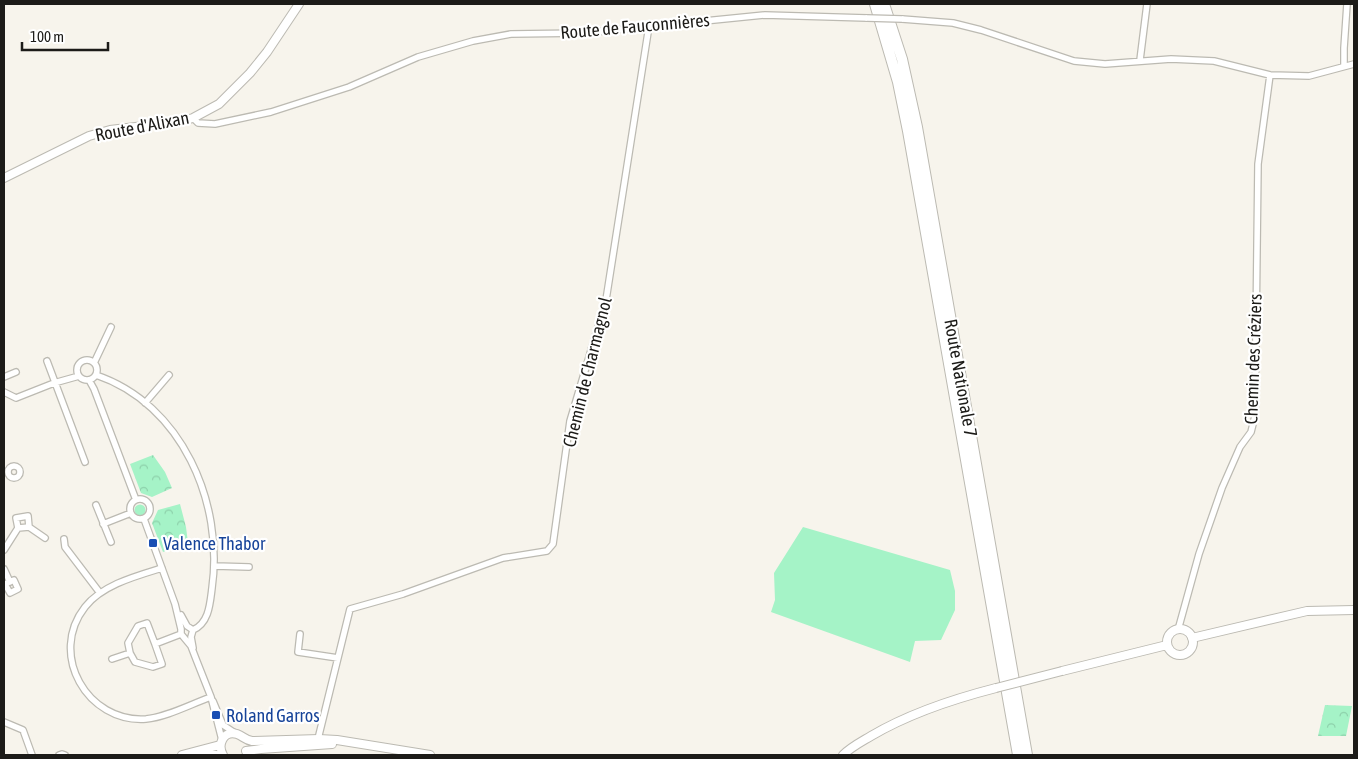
<svg xmlns="http://www.w3.org/2000/svg" width="1358" height="759" font-family="'Asap Condensed',sans-serif">
<style>
.green{fill:#a5f3c7}
.forest{fill:url(#forest-crowns)}
.lines{fill:none;stroke-linecap:round;stroke-linejoin:round}
.street-casing{stroke:#bcbab2;stroke-width:8}
.secondary-casing{stroke:#bcbab2;stroke-width:10}
.highway-casing{stroke:#bcbab2;stroke-width:12}
.street{stroke:#fff;stroke-width:5.5}
.secondary{stroke:#fff;stroke-width:8}
.highway{stroke:#fff;stroke-width:10}
.street-bridge-casing{stroke:#bcbab2;stroke-width:8;stroke-linecap:butt}
.secondary-bridge-casing{stroke:#bcbab2;stroke-width:10;stroke-linecap:butt}
.street-bridge{stroke:#fff;stroke-width:5.5}
.secondary-bridge{stroke:#fff;stroke-width:8}
.transit-dot{fill:#1a4fb4;stroke:#fff;stroke-width:2}
.labels{text-anchor:middle;dominant-baseline:central;stroke-width:4.5;stroke-linejoin:round;paint-order:stroke}
.street-label{font-size:18px;fill:#1c1b18;stroke:#fff}
.transit-label{font-size:18px;fill:#164399;stroke:#fff;text-anchor:start}
</style>
<defs>
<pattern id="forest-crowns" width="20" height="18" patternUnits="userSpaceOnUse" patternTransform="scale(1.25)"><rect width="20" height="18" fill="#a5f3c7"/><path d="M2 6a3 3 0 1 1 6 0M12 15a3 3 0 1 1 6 0" fill="none" stroke="#8dd0aa"/></pattern>
</defs>
<rect width="100%" height="100%" fill="#f7f4ec"/>
<path class="green" d="M134.5 510a5.5 5.5 0 1 1 11 0a5.5 5.5 0 1 1-11 0Z
M803 527 950 570 955 591V610L941 640 915 641 910 662 771 612 775 600 774 573Z"/>
<path class="forest" d="M153 455 165 472 172 488 152 497 141 493 130 464Z
M180 504 186 527 188 543 163 552 152 523 158 510Z
M1325 705 1352 706 1346 736H1318Z"/>
<g class="lines">
<defs>
<path id="street" d="M902 19 953 23 981 30 1074 61 1105 64 1171 59 1214 61 1270 75 1309 76 1354 64
M1140 60 1147 4
M1344 66V48L1347 4
M193 118 198 123 215 124 271 112 349 87 418 57 473 41 511 34 585 33 765 15 867 18
M77 370a10 10 0 1 1 20 0a10 10 0 1 1-20 0Z
M47 361 85 462
M94 363 111 327
M96 375C182 404 224 503 212 588 210 604 209 623 193 630
M4 377 16 372
M89 380 94 389 136 500
M4 392 16 398 54 383 79 376
M145 403 169 375
M8 472a6 6 0 1 1 12 0a6 6 0 1 1-12 0Z
M130 509a10 10 0 1 1 20 0a10 10 0 1 1-20 0Z
M96 505 111 542
M144 519 175 604 181 629V634L191 646 196 659 211 697 222 740
M103 524 131 513
M29 527 45 538
M64 539 65 547 100 593
M4 550 18 528 16 518 28 516 29 527 18 528
M215 566 249 567
M162 568C136 576 102 585 85 607 48 654 87 723 146 719 167 717 191 704 211 697
M4 569 10 582
M14 580 18 589 10 593 5 584Z
M181 615 187 626 193 630 191 637 193 648
M1178 630 1199 554 1222 488 1240 447 1251 432 1255 416 1258 164 1270 75
M300 634 298 652 338 658
M130 653 128 643 138 626 147 623 155 644 181 634
M112 659 130 653 135 662 153 667 162 664 155 644
M213 701 223 725 235 733
M4 722 23 730 32 755
M317 743 350 609 403 594 503 558 547 551 553 544 570 421 606 300 649 26
M59 755 62 754 65 755"/>
<path id="secondary" d="M4 178 89 136 110 130 178 122 193 118 219 104 250 73 267 52 299 4
M1167 642a13 13 0 1 1 26 0a13 13 0 1 1-26 0Z
M1192 638 1307 611 1354 610
M1062 671 1167 645
M246 751 261 749 332 744
M182 755 220 745
M195 755H216
M223 755C217 745 223 730 237 734 243 736 245 740 252 741L319 739 337 740 430 755
M843 755C851 747 861 742 871 736 910 713 953 699 996 688"/>
<path id="highway" d="M875 4 898 82 908 131 1018 755
M884 4 902 59 917 127 1027 755"/>
</defs>
<use href="#street" class="street-casing"/>
<use href="#secondary" class="secondary-casing"/>
<use href="#highway" class="highway-casing"/>
<use href="#street" class="street"/>
<use href="#secondary" class="secondary"/>
<use href="#highway" class="highway"/>
<defs>
<path id="street-bridge" d="M867 18 902 19"/>
<path id="secondary-bridge" d="M996 688 1062 671"/>
</defs>
<use href="#street-bridge" class="street-bridge-casing"/>
<use href="#secondary-bridge" class="secondary-bridge-casing"/>
<use href="#street-bridge" class="street-bridge"/>
<use href="#secondary-bridge" class="secondary-bridge"/>
</g>
<g class="transit-dot">
<rect x="148" y="538" width="10" height="10" rx="2.5"/>
<rect x="211" y="710" width="10" height="10" rx="2.5"/>
</g>
<g class="labels">
<g class="street-label">
<text transform="translate(635 26) rotate(-5)">Route de Fauconnières</text>
<text transform="translate(142 126) rotate(-11)">Route d'Alixan</text>
<text transform="translate(1253 359) rotate(-88)">Chemin des Créziers</text>
<text transform="translate(587 372) rotate(-76)">Chemin de Charmagnol</text>
<text transform="translate(961 378) rotate(80)">Route Nationale 7</text>
</g>
<g class="transit-label">
<text x="163" y="543">Valence Thabor</text>
<text x="226" y="715">Roland Garros</text>
</g>
</g>
<rect width="1358" height="759" fill="none" stroke="#1c1b18" stroke-width="10"/>
<path d="M22 42v8h86v-8" fill="none" stroke="#1c1b18" stroke-width="2.5"/>
<text x="30" y="42" font-size="15" fill="#1c1b18" stroke="#ffffff" stroke-width="4" paint-order="stroke">100 m</text>
</svg>
